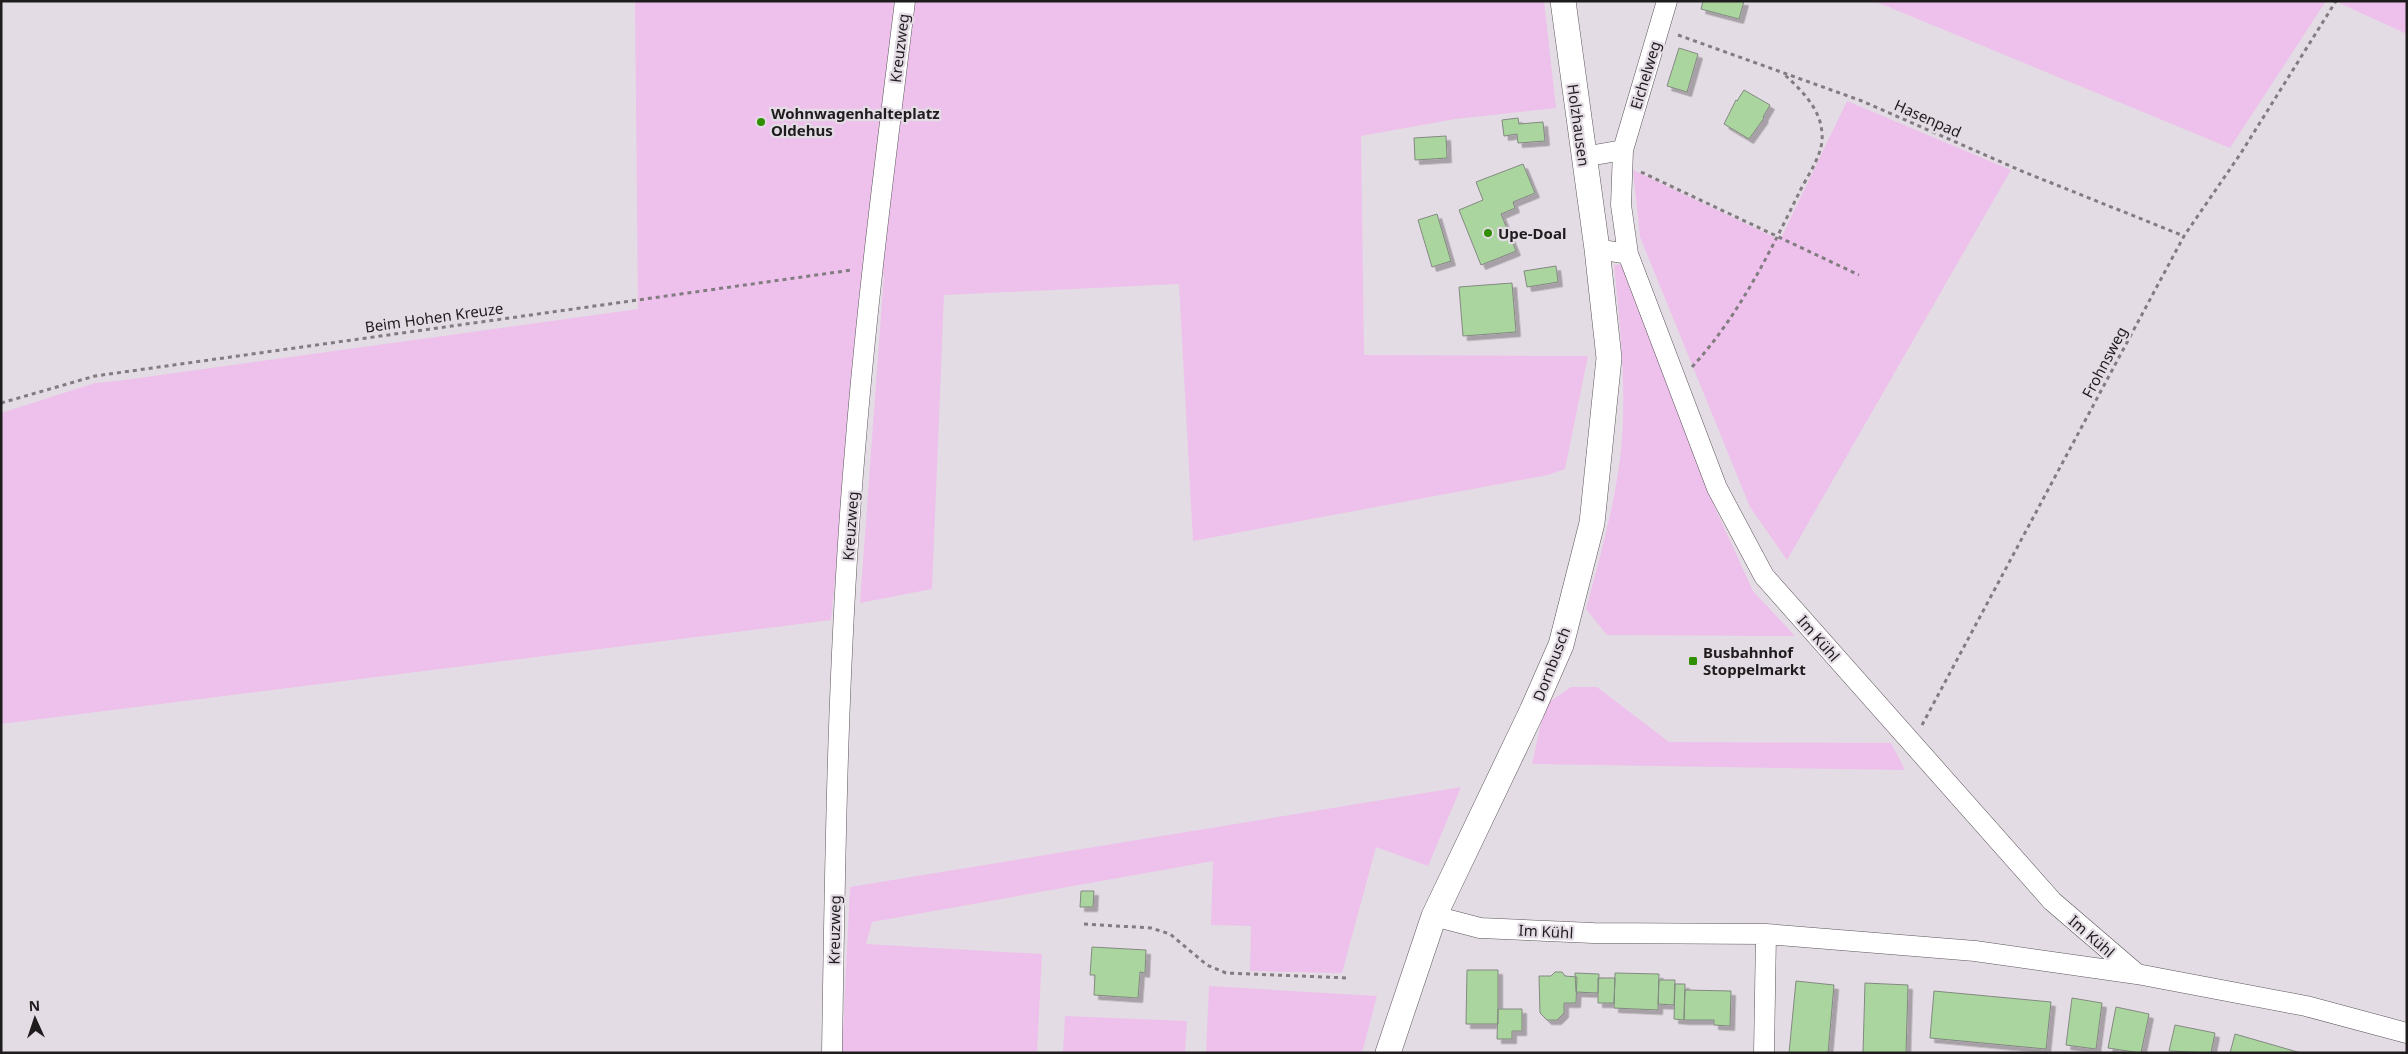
<svg xmlns="http://www.w3.org/2000/svg" width="2408" height="1054" font-family="'Noto Sans',sans-serif">
<style>
.green{fill:#edc1eb}
.building{fill:#aad59e;stroke:#838981;filter:url(#shadow)}
.lines{fill:none;stroke-linecap:round;stroke-linejoin:round}
.minor-casing{stroke:#5c555b;stroke-width:21}
.tertiary-casing{stroke:#5c555b;stroke-width:26}
.path{stroke:#827c81;stroke-width:3;stroke-dasharray:4 4;stroke-linecap:butt}
.minor{stroke:#fff;stroke-width:20}
.tertiary{stroke:#fff;stroke-width:25}
.poi-dot{fill:#318e00;stroke:#e4dce4;stroke-width:2}
.labels{text-anchor:middle;dominant-baseline:central;stroke-width:4.5;stroke-linejoin:round;paint-order:stroke}
.street-label{font-size:15px;fill:#1f1c1e;stroke:#e4dce4}
.poi-label{font-size:15px;font-weight:bold;fill:#1f1c1e;stroke:#e4dce4;text-anchor:start}
</style>
<defs>
<filter id="shadow"><feDropShadow dx="4.5" dy="4.5" stdDeviation="0" flood-color="#0004"/></filter>
</defs>
<rect width="100%" height="100%" fill="#e4dce4"/>
<path class="green" d="M635 1H1544L1556 108 1455 119 1361 136 1364 355 1588 356 1565 469 1548 475 1193 541 1179 284 944 295 932 589 860 603 884 274 865 278 831 620 1 724V413L95 383 117 381 638 309Z
M1874 1H2326L2230 148Z
M2339 1H2407V34L2339 3Z
M1847 101 2011 170 1787 560 1750 507 1640 237 1633 170 1780 240Z
M1625 264 1712 501 1753 591 1795 636 1607 635 1586 609C1601 553 1617 498 1622 440 1626 381 1620 323 1614 265Z
M1571 687H1597L1669 742 1891 743 1905 770 1532 764 1545 705Z
M1461 787 1428 866 1376 847 1342 973 1250 971 1251 926 1211 925 1213 861 872 922 866 944 1042 954 1037 1053H842L850 887Z
M1209 986 1377 996 1362 1053H1206Z
M1065 1016 1187 1021 1185 1053H1063Z"/>
<path class="building" d="M1703 1H1744L1739 19 1701 9Z
M1679 48 1698 54 1687 92 1667 86Z
M1744 90 1770 105 1763 117 1764 118 1749 139 1724 124 1736 100 1737 101Z
M1518 118 1519 124 1543 122 1545 141 1518 143 1517 134 1504 136 1502 120Z
M1446 136 1447 158 1415 160 1414 138Z
M1523 164 1535 193 1513 202 1515 208 1501 214 1516 251 1481 265 1459 210 1483 200 1476 182Z
M1437 214 1451 261 1432 267 1418 220Z
M1556 266 1558 282 1527 287 1524 271Z
M1512 283 1516 332 1463 336 1459 287Z
M1081 891H1094L1093 907H1080Z
M1092 947 1146 950 1145 973 1140 972 1138 998 1094 995 1095 975H1090Z
M1467 970H1498V1024H1466Z
M1555 972H1562L1565 976 1577 977 1576 1003H1564V1013L1557 1020H1547L1540 1013 1539 976H1551Z
M1575 973 1599 974 1598 993 1576 992Z
M1615 973 1659 974 1658 1010 1614 1008Z
M1598 978H1615L1614 1003H1598Z
M1659 980H1675L1674 1005 1658 1004Z
M1796 981 1834 985 1828 1053H1789Z
M1865 983 1908 985 1906 1053H1863Z
M1675 984H1685L1684 1020 1674 1019Z
M1685 990 1731 991 1730 1026 1714 1025V1020H1684Z
M1934 991 2051 1002 2046 1049 1930 1038Z
M2072 998 2102 1003 2096 1049 2066 1045Z
M2116 1007 2149 1014 2141 1053 2108 1048Z
M1498 1009H1522V1031H1512V1039H1497Z
M2175 1025 2215 1033 2211 1053 2169 1051Z
M2235 1034 2301 1053H2230Z"/>
<g class="lines">
<defs>
<path id="minor" d="M1623 150 1621 205 1628 254
M1583 157 1623 150 1667 1
M1597 249 1628 254 1717 488 1764 576 2052 901 2137 974
M1434 916 1480 928 1593 933 1766 934 1975 951 2137 974 2306 1006 2407 1033
M832 1053C835 849 838 642 856 438 868 292 887 147 905 1
M1764 1053 1766 934"/>
<path id="tertiary" d="M1388 1053 1434 916 1532 711 1561 645 1592 523 1609 358 1597 249 1563 1"/>
</defs>
<use href="#minor" class="minor-casing"/>
<use href="#tertiary" class="tertiary-casing"/>
<path class="path" d="M1678 35 1862 101 2024 172 2184 236
M1641 172 1859 275
M1692 367C1738 317 1769 254 1799 193 1807 176 1824 154 1822 134 1821 109 1802 91 1785 75
M1 403 95 376 852 270
M1922 725 2184 236 2241 153 2336 1
M1084 924 1151 928 1170 934 1207 965 1226 973 1348 978"/>
<use href="#minor" class="minor"/>
<use href="#tertiary" class="tertiary"/>
</g>
<g class="poi-dot">
<circle cx="761" cy="122" r="5"/>
<circle cx="1488" cy="233" r="5"/>
<rect x="1688" y="656" width="10" height="10" rx="2.5"/>
</g>
<g class="labels">
<g class="street-label">
<text transform="translate(899 48) rotate(-83)">Kreuzweg</text>
<text transform="translate(1645 75) rotate(-73)">Eichelweg</text>
<text transform="translate(1928 118) rotate(24)">Hasenpad</text>
<text transform="translate(1579 125) rotate(82)">Holzhausen</text>
<text transform="translate(434 317) rotate(-8)">Beim Hohen Kreuze</text>
<text transform="translate(2104 362) rotate(-62)">Frohnsweg</text>
<text transform="translate(850 526) rotate(-86)">Kreuzweg</text>
<text transform="translate(1819 638) rotate(49)">Im Kühl</text>
<text transform="translate(1551 664) rotate(-69)">Dornbusch</text>
<text transform="translate(834 930) rotate(-89)">Kreuzweg</text>
<text transform="translate(1546 931) rotate(3)">Im Kühl</text>
<text transform="translate(2092 936) rotate(41)">Im Kühl</text>
</g>
<g class="poi-label">
<text x="771" y="113">Wohnwagenhalteplatz<tspan x="771" dy="17">Oldehus</tspan></text>
<text x="1498" y="233">Upe-Doal</text>
<text x="1703" y="652">Busbahnhof<tspan x="1703" dy="17">Stoppelmarkt</tspan></text>
</g>
</g>
<rect width="2408" height="1054" fill="none" stroke="#1f1c1e" stroke-width="5"/>
<g transform="translate(35 1019) rotate(357)" stroke="#e4dce4" stroke-width="4" paint-order="stroke">
<path d="M0-4L9 19L0 12L-9 19Z" fill="#1f1c1e"/>
<text y="-8" font-size="14" font-weight="bold" text-anchor="middle" fill="#1f1c1e">N</text>
</g>
</svg>
